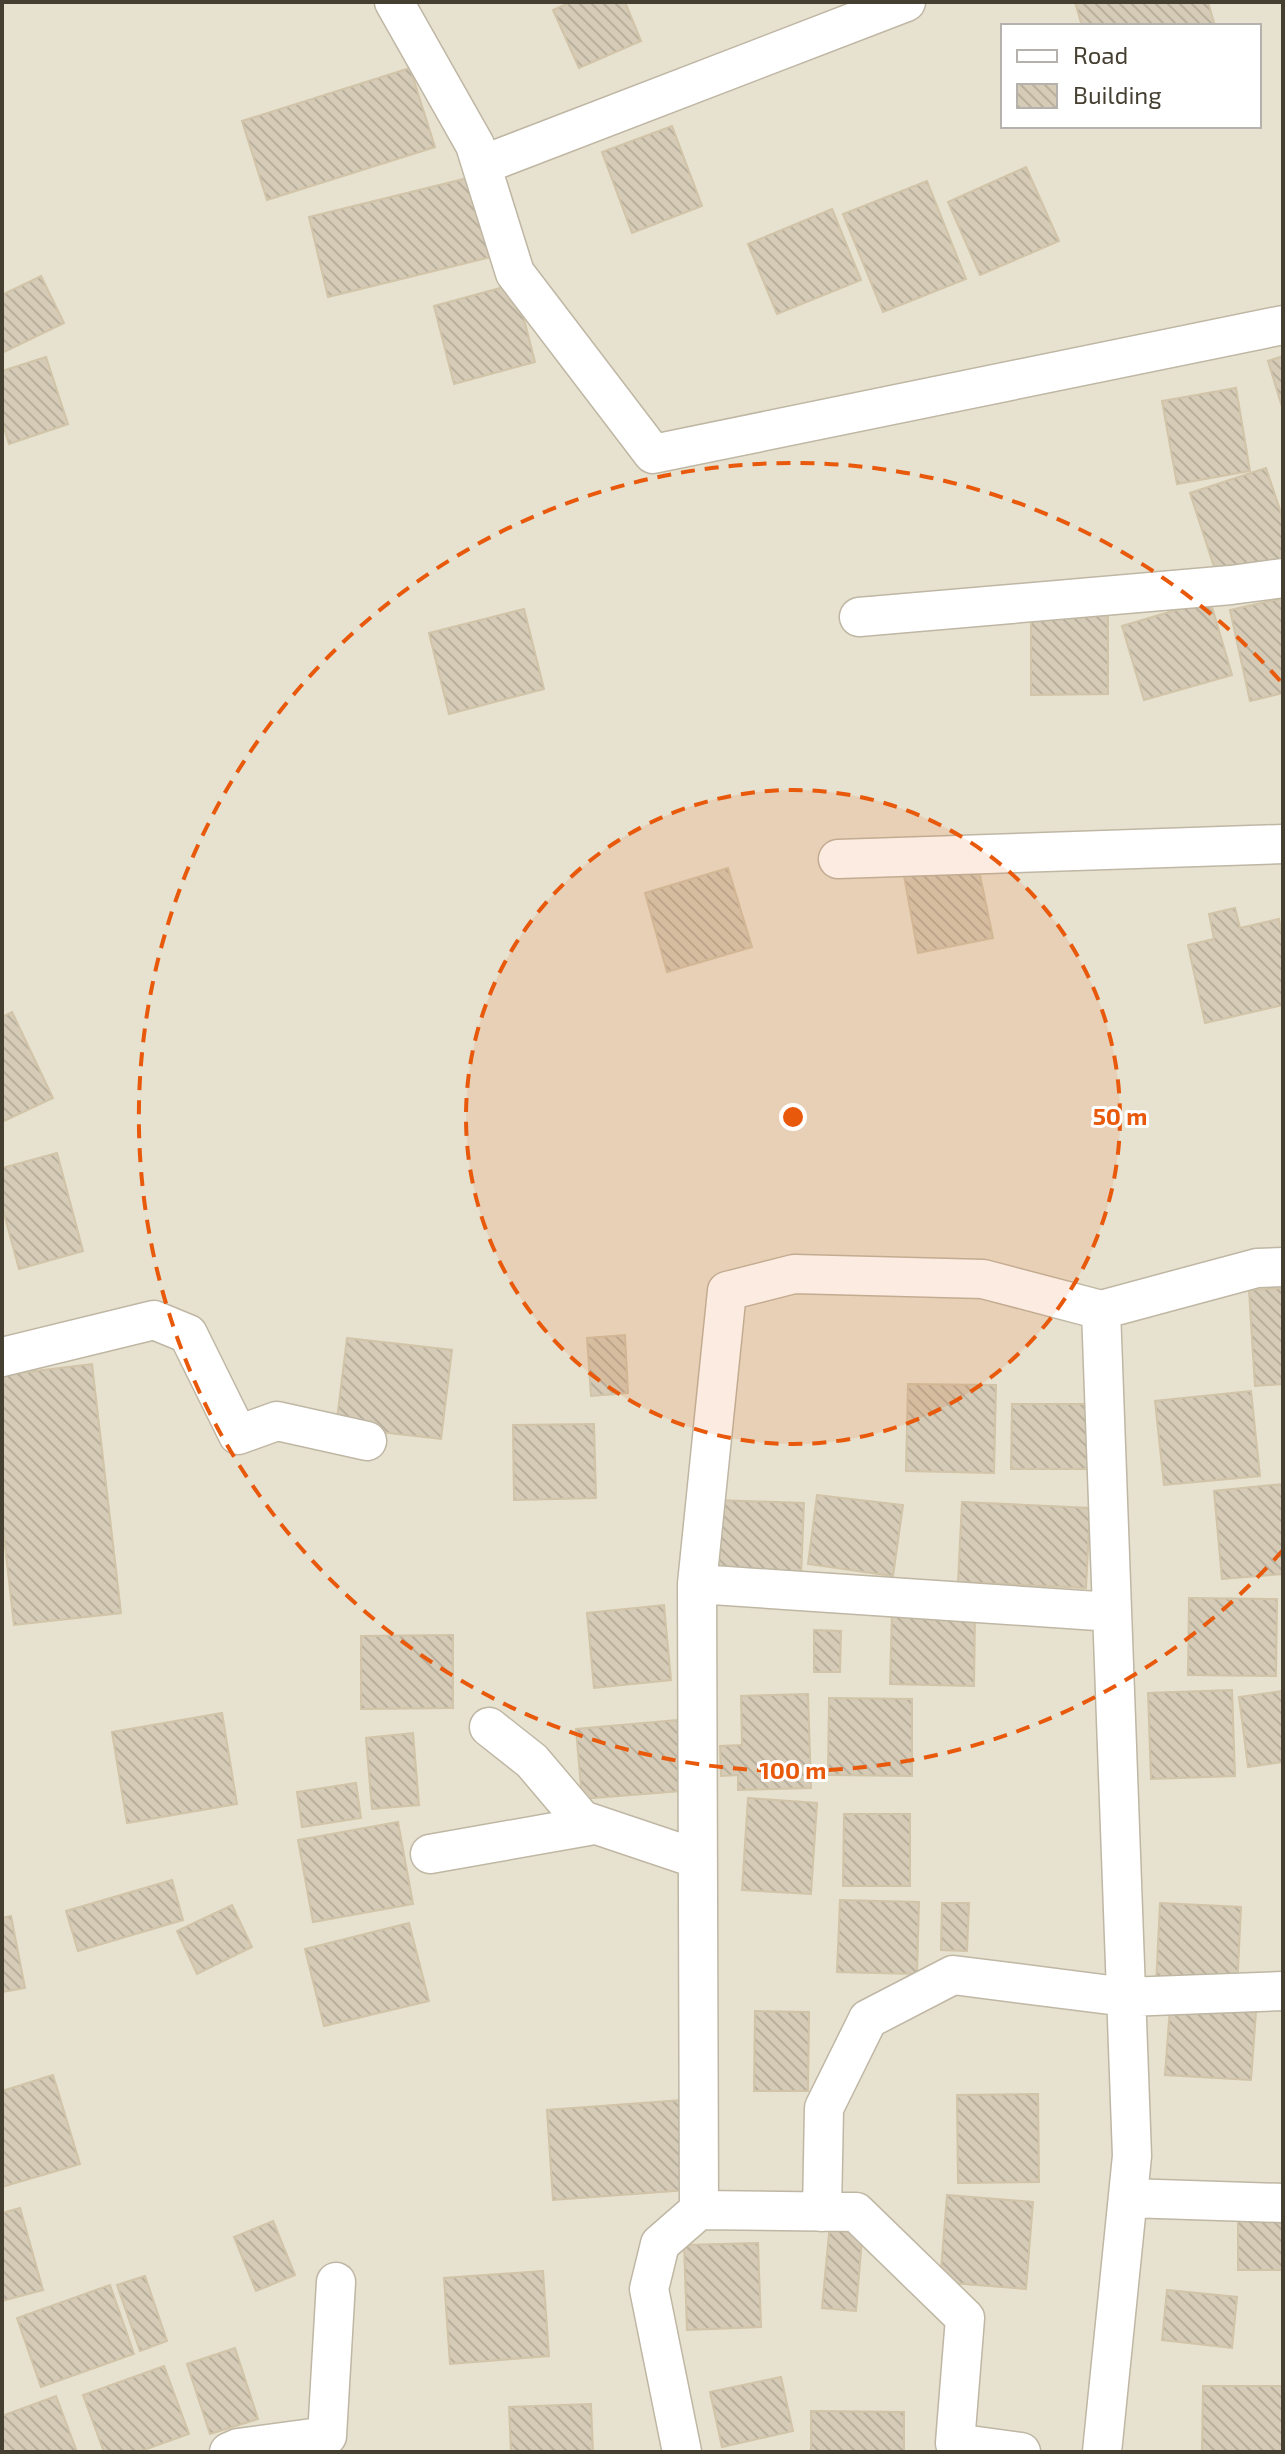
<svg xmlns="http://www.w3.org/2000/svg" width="1285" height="2454" font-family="'Exo 2',sans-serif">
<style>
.residential{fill:#e7e1cf;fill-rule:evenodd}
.building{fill:url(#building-back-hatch);stroke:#d1c4a8;stroke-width:2}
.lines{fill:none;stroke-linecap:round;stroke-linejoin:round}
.minor-casing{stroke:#bfb7a4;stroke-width:41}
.minor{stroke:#fff;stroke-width:38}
.ring{fill:none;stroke:#e8590c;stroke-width:4;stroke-dasharray:14 10}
.centre{fill:#e8590c;stroke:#fff;stroke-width:4}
.ring-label{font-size:24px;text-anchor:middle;font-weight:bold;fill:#e8590c;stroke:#fff;stroke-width:6;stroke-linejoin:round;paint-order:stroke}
</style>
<defs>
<pattern id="building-back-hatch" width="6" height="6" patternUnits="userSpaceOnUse" patternTransform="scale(2)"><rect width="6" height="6" fill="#d5cbb6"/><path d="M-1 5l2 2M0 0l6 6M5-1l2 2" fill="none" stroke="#b8af9d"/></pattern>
</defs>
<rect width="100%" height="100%" fill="#f3efe1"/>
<path class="residential" d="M2 2H1283V2452H2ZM1003 26H1259V126H1003Z"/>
<path class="building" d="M571 2H625L641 41 579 68 553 10Z
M1075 2H1208L1215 26H1082Z
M410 68 435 147 267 200 242 121Z
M672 126 702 206 632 233 602 152Z
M1026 167 1059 241 980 275 948 202Z
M476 176 495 256 328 297 309 217Z
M927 181 966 279 883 312 843 214Z
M832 209 861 280 777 314 748 244Z
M41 276 64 323 2 353V295Z
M515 284 535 362 454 384 434 306Z
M1283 356V410L1268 361Z
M46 357 68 424 9 444 2 422V371Z
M1236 388 1250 471 1177 484 1162 401Z
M1266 468 1283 519V562L1219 582 1190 493Z
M1283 598V693L1250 701 1230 610Z
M1210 600 1232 675 1144 700 1122 626Z
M524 609 544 689 449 714 429 633Z
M1108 610V694L1031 695V611Z
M976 856 993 938 918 953 903 870Z
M728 868 752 947 667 972 645 893Z
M1235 908 1240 928 1279 919 1283 938V1005L1205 1023 1188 945 1214 939 1209 914Z
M12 1012 53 1098 2 1122V1017Z
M57 1153 83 1251 19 1269 2 1206V1168Z
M1283 1288V1384L1255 1386 1249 1290Z
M625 1335 628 1393 591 1396 587 1338Z
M347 1338 452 1350 441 1439 336 1427Z
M92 1364 121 1613 14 1625 2 1519V1375Z
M908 1384 996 1385 994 1473 906 1471Z
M1251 1391 1260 1476 1164 1485 1155 1401Z
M1012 1404H1102V1469H1011Z
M594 1424 596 1498 514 1500 513 1425Z
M1283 1484V1574L1222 1579 1214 1491Z
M817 1495 903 1505 893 1576 808 1564Z
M716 1500 804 1503 801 1576 713 1573Z
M962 1502 1090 1508 1086 1588 958 1582Z
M1189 1598 1277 1599 1276 1676 1188 1675Z
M664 1605 671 1680 594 1688 587 1613Z
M892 1612 975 1613 974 1686 890 1684Z
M814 1630 841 1631 840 1672H814Z
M453 1635V1708L361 1709V1636Z
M1232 1690 1235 1776 1151 1779 1148 1693Z
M1283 1691V1762L1248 1767 1239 1697Z
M808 1694 811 1788 738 1790V1775L721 1776 720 1746 742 1745 741 1696Z
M829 1698 912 1699V1776L828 1775Z
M222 1713 237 1804 127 1823 112 1732Z
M688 1719 693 1790 582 1799 576 1729Z
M413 1733 419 1805 372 1809 366 1738Z
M356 1783 361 1818 302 1827 297 1792Z
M748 1798 817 1803 811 1894 742 1890Z
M844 1814H910V1886H843Z
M398 1822 413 1904 313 1922 298 1840Z
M172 1880 183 1920 78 1951 66 1911Z
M840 1900 919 1902 917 1974 837 1972Z
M942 1903H969L967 1951 941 1950Z
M1160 1903 1241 1907 1237 1990 1156 1986Z
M232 1905 252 1947 197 1974 177 1931Z
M11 1916 25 1988 2 1992V1918Z
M409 1923 429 2001 324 2026 305 1949Z
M1170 2007 1256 2012 1251 2080 1165 2075Z
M755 2011 809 2012 808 2091H754Z
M53 2075 80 2164 2 2187V2091Z
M1038 2094 1039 2182 958 2183 957 2095Z
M682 2100 687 2190 553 2200 547 2110Z
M947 2195 1033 2202 1026 2289 940 2282Z
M20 2208 43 2290 2 2301V2213Z
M1283 2210V2270H1238V2211Z
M273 2221 295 2275 256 2291 234 2237Z
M830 2223 863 2226 856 2311 822 2308Z
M758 2243 761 2327 687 2330 684 2245Z
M543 2271 549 2356 450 2364 444 2278Z
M145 2276 167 2341 140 2351 117 2285Z
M110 2285 134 2354 41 2387 17 2318Z
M1167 2290 1237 2297 1232 2348 1162 2340Z
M235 2348 258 2419 210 2434 187 2364Z
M164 2366 189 2434 138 2452H104L83 2395Z
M781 2377 793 2431 722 2447 710 2392Z
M1203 2386H1283V2452H1202Z
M56 2396 77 2452H2V2416Z
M591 2404 593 2452H511L509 2407Z
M811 2411 904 2412V2452H811Z"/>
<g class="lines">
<defs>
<path id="minor" d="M394 2 475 145 515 273 653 454 1283 325
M482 165 906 2
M859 617 1231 585 1283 578
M838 859 1283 844
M1101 1310 1132 2156 1102 2452
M2 1357 154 1320 188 1334 238 1435 277 1421 367 1441
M697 1584 1112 1612
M489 1727 532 1761 582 1820 698 1859
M430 1854 594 1825
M1128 2198 1283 2203
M699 2210 697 1584 727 1291 794 1274 983 1279 1101 1310 1257 1268 1283 1267
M822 2212 824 2108 868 2019 953 1975 1126 1997 1283 1991
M229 2452 238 2448 327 2436 336 2282
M682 2452 649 2289 660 2244 699 2210 856 2212 965 2318 955 2443 1021 2452"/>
</defs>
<use href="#minor" class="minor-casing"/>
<use href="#minor" class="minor"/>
</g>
<circle cx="793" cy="1117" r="327" fill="#e8590c" fill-opacity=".12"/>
<g class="ring">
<circle cx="793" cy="1117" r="327"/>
<path d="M1283 1550A654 654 0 1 1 1283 684"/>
</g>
<circle cx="793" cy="1117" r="12" class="centre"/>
<g class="ring-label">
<text x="1120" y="1125">50 m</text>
<text x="793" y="1779">100 m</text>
</g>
<rect width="1285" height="2454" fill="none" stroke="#453f32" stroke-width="8"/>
<rect x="1001" y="24" width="260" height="104" fill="#ffffff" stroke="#b5b2ad" stroke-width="2"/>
<rect x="1017" y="50" width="40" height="12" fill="#ffffff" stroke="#b5b2ad" stroke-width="2"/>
<text x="1073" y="64" font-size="24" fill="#453f32">Road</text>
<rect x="1017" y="84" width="40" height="24" fill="url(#building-back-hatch)" stroke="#b5b2ad" stroke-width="2"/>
<text x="1073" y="104" font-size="24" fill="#453f32">Building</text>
</svg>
